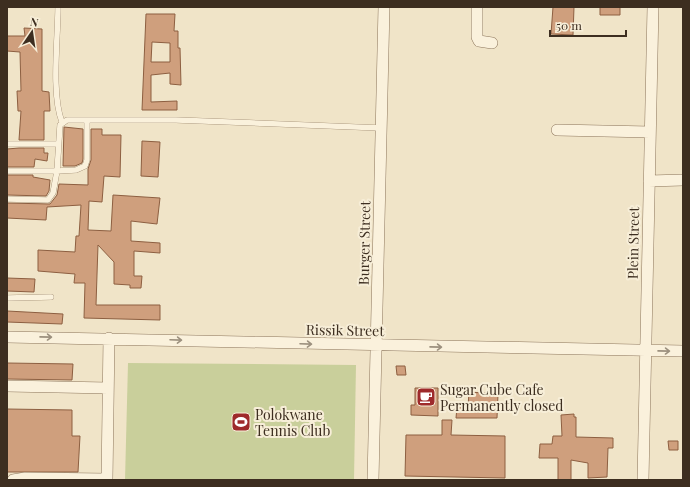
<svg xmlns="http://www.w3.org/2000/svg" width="690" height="487" font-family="'Playfair Display',serif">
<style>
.green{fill:#c9cf9b}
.building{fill:#cf9f7d;stroke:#8d5f41;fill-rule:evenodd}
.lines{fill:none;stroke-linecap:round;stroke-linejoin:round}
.service-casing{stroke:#8d765c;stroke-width:6}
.minor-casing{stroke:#8d765c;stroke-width:12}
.service{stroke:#faf1dc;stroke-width:5.5}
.minor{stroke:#faf1dc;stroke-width:11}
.oneway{stroke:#9c907e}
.labels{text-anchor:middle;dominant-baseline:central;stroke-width:4;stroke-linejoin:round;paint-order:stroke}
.street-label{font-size:14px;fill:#3d2e20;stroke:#f7eed8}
.poi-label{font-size:14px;fill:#3d2e20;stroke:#f7eed8;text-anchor:start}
</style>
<rect width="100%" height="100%" fill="#f0e4c8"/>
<path class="green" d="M128 363 356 365 354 480H125Z"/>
<path class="building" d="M553 7H574L573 35 551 34Z
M600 7H620V15H600Z
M146 14H175L174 31H178V48H180L181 85 170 84V73L151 75V102L177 101V110H142ZM152 42 170 43V62H151Z
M24 28 42 29V91L49 92 50 111H44V140H19L21 111H18L17 91H21L20 52 7 51V36H25Z
M64 127 83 129V159L82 163 75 166H63Z
M91 129H102V135H121L120 177 104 176 102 202 89 201 88 230 111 231 113 195 160 198 157 224 131 221V241L160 243V253L134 251V276H142L141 288H130V285L114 284V262L98 245 96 305H160V320L84 318 85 283H74L75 274 38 271V250L75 252 76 236H79L81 205 47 207 46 220 7 218V203L50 204 57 195 59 184 88 185V169L91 160Z
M142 141 160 142 158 177 141 176Z
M19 148H44V153H48L47 161 35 159 34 167H7V149Z
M7 175H33V177L50 180 49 191 46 196 7 195Z
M7 278 35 279 34 292 7 291Z
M7 311 63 314 62 324 7 322Z
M7 363 73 364 72 380 7 379Z
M396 366H405L406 375H397Z
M415 388H438V416L411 415V405H415Z
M469 392 498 394 497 418H456L457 407H468Z
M7 409 72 410V436H80L78 472H7Z
M574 414V417H576V437L613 438V448H608L607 477 588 478V463L571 460V480H558V458H539L540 444H552L553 436H562L561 415Z
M442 420H452L451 435 505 436V478L405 476 406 435H442Z
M668 441H678V450H669Z"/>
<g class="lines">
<defs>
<path id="service" d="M58 7C58 38 51 94 62 122
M7 144H58
M7 171H57L60 125 67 120H176L381 128
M7 199 48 200 53 193 57 171 76 170 85 166 87 160V120
M7 298 51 297"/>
<path id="minor" d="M477 7V37L479 41 492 43
M557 130 650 132
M649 181 683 180
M7 337 683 351
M7 386 108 388
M13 480 25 478 107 479
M107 480 109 338
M373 480 384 7
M643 480 653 7"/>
</defs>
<use href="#service" class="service-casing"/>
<use href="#minor" class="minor-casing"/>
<use href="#service" class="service"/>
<use href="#minor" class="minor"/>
</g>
<defs><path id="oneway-shaft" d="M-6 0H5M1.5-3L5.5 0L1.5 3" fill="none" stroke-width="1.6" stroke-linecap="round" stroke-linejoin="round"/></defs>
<g class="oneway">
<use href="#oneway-shaft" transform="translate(46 337) rotate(1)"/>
<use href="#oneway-shaft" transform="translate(176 340) rotate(2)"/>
<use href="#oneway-shaft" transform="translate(306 344) rotate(2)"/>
<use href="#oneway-shaft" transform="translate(436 347) rotate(1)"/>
<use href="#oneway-shaft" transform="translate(664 351) rotate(1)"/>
</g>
<defs>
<symbol id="cafe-square" viewBox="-11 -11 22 22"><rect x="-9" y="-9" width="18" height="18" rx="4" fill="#9e2a2b" stroke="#f7eed8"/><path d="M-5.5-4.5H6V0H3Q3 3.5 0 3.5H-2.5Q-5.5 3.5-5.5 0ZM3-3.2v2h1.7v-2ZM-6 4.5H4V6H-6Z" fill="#fff"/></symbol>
<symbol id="stadium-square" viewBox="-11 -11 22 22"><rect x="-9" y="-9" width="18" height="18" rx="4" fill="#9e2a2b" stroke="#f7eed8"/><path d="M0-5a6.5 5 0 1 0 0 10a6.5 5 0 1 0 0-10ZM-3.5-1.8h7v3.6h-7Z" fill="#fff"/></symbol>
</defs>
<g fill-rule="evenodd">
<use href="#cafe-square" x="415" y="386" width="22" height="22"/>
<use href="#stadium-square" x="230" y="411" width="22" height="22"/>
</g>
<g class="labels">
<g class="street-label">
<text transform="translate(364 243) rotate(-89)">Burger Street</text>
<text transform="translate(633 243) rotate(-89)">Plein Street</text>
<text transform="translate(345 330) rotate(1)">Rissik Street</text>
</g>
<g class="poi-label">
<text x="440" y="389">Sugar Cube Cafe<tspan x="440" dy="16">Permanently closed</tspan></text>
<text x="255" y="414">Polokwane<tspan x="255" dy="16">Tennis Club</tspan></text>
</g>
</g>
<rect width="690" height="487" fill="none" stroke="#3d2e20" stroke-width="16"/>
<g transform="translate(32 32) rotate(13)" stroke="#f7eed8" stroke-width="3" paint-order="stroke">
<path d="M0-3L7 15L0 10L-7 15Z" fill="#3d2e20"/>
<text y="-6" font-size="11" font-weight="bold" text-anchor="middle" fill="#3d2e20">N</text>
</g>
<path d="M550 30v6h76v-6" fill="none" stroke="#3d2e20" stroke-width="2"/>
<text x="556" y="30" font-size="12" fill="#3d2e20" stroke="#f7eed8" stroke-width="3" paint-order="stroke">50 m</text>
</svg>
